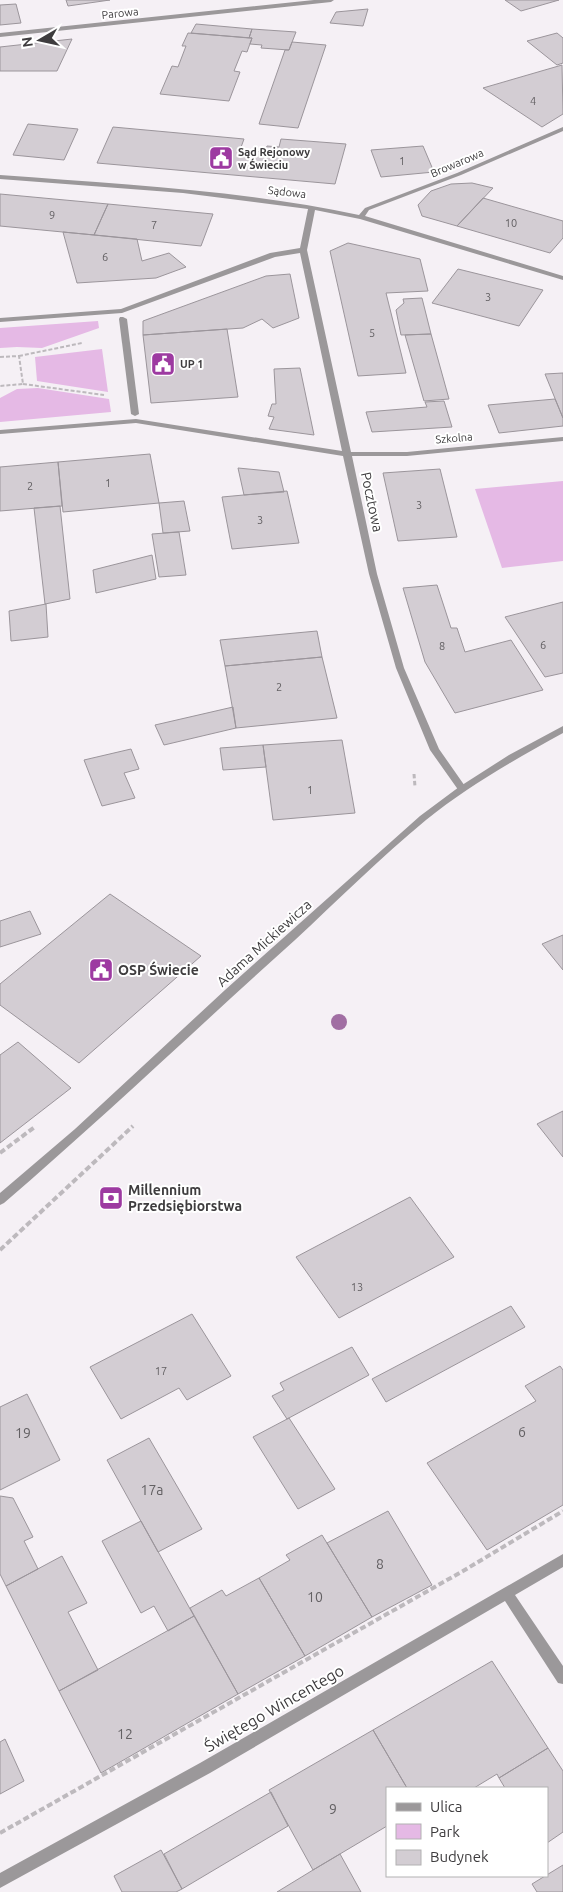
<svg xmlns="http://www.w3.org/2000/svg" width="563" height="1892" font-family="Ubuntu,sans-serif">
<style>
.green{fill:#e5b9e5}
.building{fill:#d3cdd3;stroke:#9b959b}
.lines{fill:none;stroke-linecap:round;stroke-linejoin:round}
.path-far2{stroke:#bdb9bd;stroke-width:2;stroke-dasharray:4 2;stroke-linecap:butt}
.path-far1{stroke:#bdb9bd;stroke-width:3;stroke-dasharray:4.5 2.5;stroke-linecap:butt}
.path{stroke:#bdb9bd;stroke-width:4;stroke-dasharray:6 3;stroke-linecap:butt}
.pedestrian{fill:#9b989a;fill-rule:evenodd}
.minor{fill:#9b989a;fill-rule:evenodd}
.tertiary{fill:#9b989a;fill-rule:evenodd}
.tree{fill:#a16ea3}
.labels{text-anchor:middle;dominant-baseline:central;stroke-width:4;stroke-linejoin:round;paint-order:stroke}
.far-street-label{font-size:11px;fill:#3e3c3e;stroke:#fff}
.number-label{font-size:11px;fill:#636063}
.far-poi-label{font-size:11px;font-weight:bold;fill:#3e3c3e;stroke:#fff;text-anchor:start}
.street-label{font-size:14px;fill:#3e3c3e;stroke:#fff}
.poi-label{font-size:14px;font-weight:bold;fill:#3e3c3e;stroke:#fff;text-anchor:start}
.near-number-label{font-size:14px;fill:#636063}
.near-street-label{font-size:16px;fill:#3e3c3e;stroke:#fff}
</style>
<rect width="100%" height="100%" fill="#f5f0f5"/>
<path class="green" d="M98 321 99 328 42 348 17 347 0 348V328Z
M102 349 108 392 37 381 35 357Z
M38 388 109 399 111 412 0 422V398L17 389Z
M563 481V561L502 568 475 489Z"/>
<path class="building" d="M66 0H110L68 6Z
M505 0H559L521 11Z
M16 4 21 23 0 25V5Z
M368 9 363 26 330 23 336 12Z
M196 24 252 29 249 38 191 33Z
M252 29 296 32 289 50 261 48 262 45 250 44 252 38H249Z
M188 33 252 38 247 52 242 51 234 71 240 72 229 101 160 94 172 66 178 67 186 46H182Z
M557 33 563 38V63L557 65 527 41Z
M72 39 57 71H0V47Z
M292 42 326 45 298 128 259 124 285 50H289Z
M562 65 563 114 542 127 483 88Z
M28 124 78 129 64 160 13 155Z
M113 127 244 139 240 150 265 152 267 146 279 147 281 139 346 144 335 184 97 163Z
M423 146 434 172 381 177 371 150Z
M472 183 493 188 457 226 422 216 418 205 431 191 451 184Z
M0 194 108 204 94 235 0 226Z
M483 198 563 221V238L550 253 457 226Z
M108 204 213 214 201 246 94 235Z
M63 232 137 239 142 261 169 253 186 267 156 278 77 283Z
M348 243 420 259 428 291 386 293 406 373 358 376 330 251Z
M458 269 543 290 519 326 432 303Z
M290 274 299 318 273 328 262 319 243 328 143 335V321L266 276Z
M422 298 431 334 401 335 396 310 404 303 403 299Z
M227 329 238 397 151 403 143 335Z
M431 334 449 399 424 401 405 335Z
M300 368 314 435 269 429 274 417 268 416 272 404H276L274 369Z
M563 373V418L545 374Z
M555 399 563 418V426L499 433 488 405Z
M444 401 452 427 372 432 366 412 427 407 425 402Z
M150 454 159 503 63 512 58 462Z
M58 462 62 506 0 511V467Z
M238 468 279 472 284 492 244 495Z
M440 469 457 537 398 541 383 473Z
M287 491 299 543 232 549 222 497Z
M184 501 190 531 163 533 159 503Z
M60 506 70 599 45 604 34 508Z
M179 532 186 575 159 577 152 534Z
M152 555 156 579 96 593 93 570Z
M437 585 451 628H457L465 652 511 640 543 690 455 713 425 662 403 588Z
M563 602V673L545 677 505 617Z
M46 604 48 637 11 641 9 611Z
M317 631 322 657 225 666 220 640Z
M322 657 337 718 236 728 225 666Z
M233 707 236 728 164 745 155 725Z
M342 740 355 813 273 820 263 745Z
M263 745 266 767 223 770 220 748Z
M131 749 139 769 124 773 135 798 102 806 84 760Z
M110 894 201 956 79 1063 0 1005V984Z
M30 911 41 934 0 947V921Z
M563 935V970L542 944Z
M18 1042 71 1088 0 1143V1055Z
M563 1111V1157L537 1124Z
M410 1197 454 1257 339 1318 296 1257Z
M511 1306 525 1327 386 1402 372 1379Z
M192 1314 231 1376 187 1400 179 1388 121 1419 90 1367Z
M352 1347 369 1375 287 1419 272 1396 284 1390 280 1383Z
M560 1366 563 1370V1505L487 1550 427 1463 536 1401 525 1386Z
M27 1394 60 1460 0 1490V1407Z
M289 1418 335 1489 298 1509 253 1437Z
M149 1438 202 1529 158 1552 107 1460Z
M0 1496 13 1498 33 1537 24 1541 38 1569 6 1586 0 1574Z
M388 1511 432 1585 372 1617 327 1543Z
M141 1521 194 1616 168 1631 154 1606 141 1613 102 1541Z
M322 1535 372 1617 305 1656 259 1578 290 1560 286 1555Z
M62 1556 87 1603 68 1612 98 1670 59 1691 6 1586Z
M259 1578 305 1656 238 1694 190 1608 222 1590 226 1596Z
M194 1616 238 1694 101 1773 59 1691Z
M492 1661 548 1748 499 1778 497 1774 474 1788H407L373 1730Z
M373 1730 407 1788H387V1826L313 1870 269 1790Z
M5 1739 24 1781 0 1794V1742Z
M548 1748 563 1771V1832L547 1843V1788H505L499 1778Z
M271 1792 288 1826 182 1889 164 1854Z
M161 1850 182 1889 176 1892H122L114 1876Z
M340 1854 361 1892H277L313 1870Z
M563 1865V1892H537L532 1884Z"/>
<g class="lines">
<path class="path-far2" d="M19 356 82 343
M0 357 19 356 23 384 0 386
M23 384 104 395"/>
<path class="path-far1" d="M414 774 415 787"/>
<path class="path" d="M0 1153 36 1126
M0 1250 133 1126
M0 1833 463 1571 563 1511"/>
<path class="pedestrian" d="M120 317H123L127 319 139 414 135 416 131 414 119 319Z"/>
<path class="minor" d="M314 0H334L331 2 0 37V33Z
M563 127V131L461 175 369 210 365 216 563 276V280L360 219 315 210 307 250 351 452H407L563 437V441L407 456H352L377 574 404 668 439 749 467 789 462 792 459 791 430 750 396 668 369 574 343 456 136 423 0 434V430L136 419 342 451 300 253 275 257 122 313 0 322V318L121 309 270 253 300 248 308 209 183 193 0 179V175C120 184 241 190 359 215L365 208 457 173Z
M563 1554V1567L515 1595 563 1666V1684L558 1683 505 1601 210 1773 0 1888V1873L200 1763Z"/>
<path class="tertiary" d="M563 726V733C516 759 468 786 426 820 381 857 338 900 295 940 198 1027 103 1118 4 1203L0 1205V1193L75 1129 225 990 420 816 459 787 509 755Z"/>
</g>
<circle class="tree" cx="339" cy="1022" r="8"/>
<defs>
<symbol id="civic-square" viewBox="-11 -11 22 22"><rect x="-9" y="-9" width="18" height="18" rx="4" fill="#9d3aa1" stroke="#fff"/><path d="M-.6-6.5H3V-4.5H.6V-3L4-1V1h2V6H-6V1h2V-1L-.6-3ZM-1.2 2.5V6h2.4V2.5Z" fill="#fff"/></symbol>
<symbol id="bank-square" viewBox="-11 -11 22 22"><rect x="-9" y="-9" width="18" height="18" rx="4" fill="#9d3aa1" stroke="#fff"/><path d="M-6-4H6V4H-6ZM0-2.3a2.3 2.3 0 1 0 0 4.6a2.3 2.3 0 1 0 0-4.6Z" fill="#fff"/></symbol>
</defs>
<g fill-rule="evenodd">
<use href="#civic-square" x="207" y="144" width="28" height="28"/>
<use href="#civic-square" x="149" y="350" width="28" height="28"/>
<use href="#civic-square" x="87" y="956" width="28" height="28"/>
<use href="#bank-square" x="97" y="1184" width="28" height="28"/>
</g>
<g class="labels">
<g class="far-street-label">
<text transform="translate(120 13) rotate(-6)">Parowa</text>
<text transform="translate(457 163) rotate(-23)">Browarowa</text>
<text transform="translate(287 192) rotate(7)">Sądowa</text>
<text transform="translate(454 438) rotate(-5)">Szkolna</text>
</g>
<g class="number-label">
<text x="533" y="101">4</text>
<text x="402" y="161">1</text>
<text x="52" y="215">9</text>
<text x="511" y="223">10</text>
<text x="154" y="225">7</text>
<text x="105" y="257">6</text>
<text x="488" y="297">3</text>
<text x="372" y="333">5</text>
<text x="108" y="483">1</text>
<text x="30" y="486">2</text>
<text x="419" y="505">3</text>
<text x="260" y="520">3</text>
<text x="543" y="645">6</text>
<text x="442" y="646">8</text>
<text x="279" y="687">2</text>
<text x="310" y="790">1</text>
<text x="357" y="1287">13</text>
<text x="161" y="1371">17</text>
</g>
<g class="far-poi-label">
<text x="238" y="152">Sąd Rejonowy<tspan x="238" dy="13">w Świeciu</tspan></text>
<text x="180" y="364">UP 1</text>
</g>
<g class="street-label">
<text transform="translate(372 502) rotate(78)">Pocztowa</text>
<text transform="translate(264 943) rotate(-42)">Adama Mickiewicza</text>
</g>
<g class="poi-label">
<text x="118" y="970">OSP Świecie</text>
<text x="128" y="1190">Millennium<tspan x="128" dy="16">Przedsiębiorstwa</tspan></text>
</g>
<g class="near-number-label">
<text x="522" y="1432">6</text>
<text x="23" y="1433">19</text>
<text x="152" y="1490">17a</text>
<text x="380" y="1564">8</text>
<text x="315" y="1597">10</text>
<text x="125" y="1734">12</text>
<text x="333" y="1809">9</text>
</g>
<g class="near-street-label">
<text transform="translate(274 1708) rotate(-30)">Świętego Wincentego</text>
</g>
</g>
<rect x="386" y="1787" width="162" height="90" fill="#ffffff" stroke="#b2b1b2"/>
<rect x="396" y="1803" width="25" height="8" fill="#9b989a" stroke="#b2b1b2"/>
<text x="430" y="1812" font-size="15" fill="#3e3c3e">Ulica</text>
<rect x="396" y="1824" width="25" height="15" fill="#e5b9e5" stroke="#b2b1b2"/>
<text x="430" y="1837" font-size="15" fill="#3e3c3e">Park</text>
<rect x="396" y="1850" width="25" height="15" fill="#d3cdd3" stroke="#b2b1b2"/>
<text x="430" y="1862" font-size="15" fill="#3e3c3e">Budynek</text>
<g transform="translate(40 40) rotate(261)" stroke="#ffffff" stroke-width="4" paint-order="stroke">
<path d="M0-4L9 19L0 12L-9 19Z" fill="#3e3c3e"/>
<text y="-8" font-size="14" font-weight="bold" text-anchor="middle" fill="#3e3c3e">N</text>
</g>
</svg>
